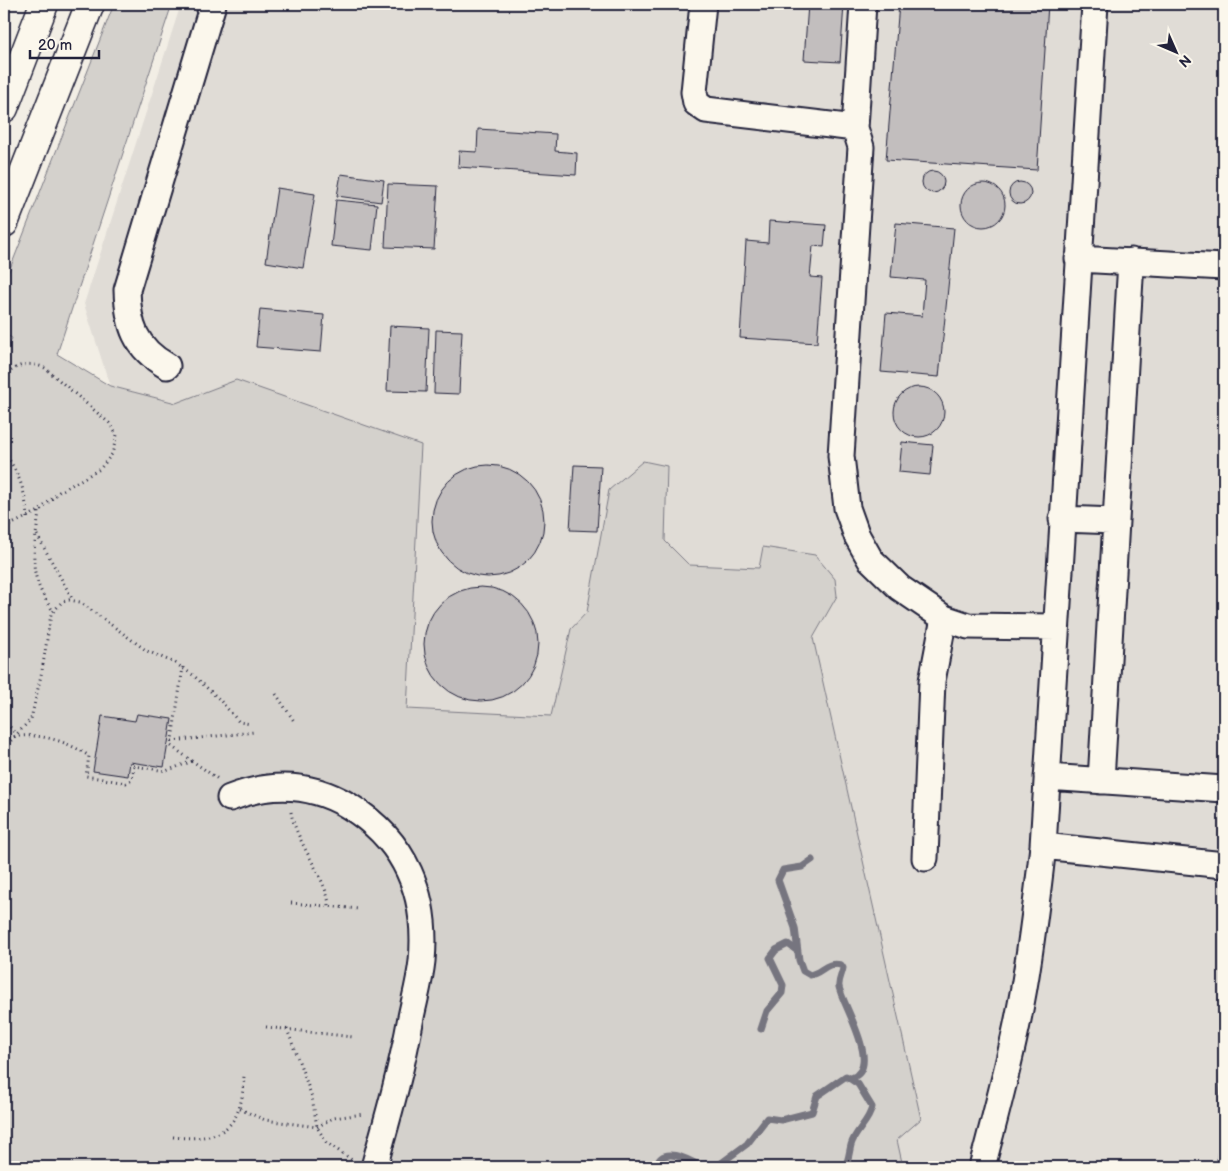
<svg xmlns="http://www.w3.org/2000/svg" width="1228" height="1171" font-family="'Balsamiq Sans',sans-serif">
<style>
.built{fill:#e0dcd6}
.green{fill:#d4d1cc;stroke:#7b7a84}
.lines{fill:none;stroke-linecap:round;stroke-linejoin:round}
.stream{stroke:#76747f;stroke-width:7}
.building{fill:#c2bebe;stroke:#22223b}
.minor-casing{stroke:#22223b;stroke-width:29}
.highway-casing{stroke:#22223b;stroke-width:31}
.path{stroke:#22223b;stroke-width:3;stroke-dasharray:1 4;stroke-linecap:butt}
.minor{stroke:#fbf7ec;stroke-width:25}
.highway{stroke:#fbf7ec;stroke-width:28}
</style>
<rect width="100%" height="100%" fill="#f2eee5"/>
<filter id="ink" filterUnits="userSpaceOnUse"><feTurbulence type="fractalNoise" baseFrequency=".02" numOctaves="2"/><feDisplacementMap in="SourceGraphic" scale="10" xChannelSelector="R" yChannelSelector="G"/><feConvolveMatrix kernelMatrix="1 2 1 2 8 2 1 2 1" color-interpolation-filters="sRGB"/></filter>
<g filter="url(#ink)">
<path class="built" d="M181 4H1224V1167H903L775 622 602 768 392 750 393 459 110 386 84 304Z"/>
<path class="green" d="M114 4H172L57 354 110 386 176 403 236 380 421 445 407 709 551 716 571 629 587 612 609 490 643 461 667 466 665 541 689 565 759 568 763 547 815 555 835 579 837 596 813 638 921 1119 897 1140 903 1167H4V359L12 338 4 334V284Z"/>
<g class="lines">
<path class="stream" d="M812 860 802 867 783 870 778 880 795 928 799 960 803 971 810 975C822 973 826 961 841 965L843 968C842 975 838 980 839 987 843 1006 883 1068 851 1078
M761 1029 767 1011 782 993 783 985 770 958 776 950 788 944 796 950
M656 1167C662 1144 689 1160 702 1167
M716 1167 747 1144 767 1118 781 1120 812 1112 817 1096 846 1076 858 1084 872 1107C869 1122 855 1131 851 1145 849 1153 849 1159 845 1167"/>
</g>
<path class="building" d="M808 4H844L840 62 804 60Z
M899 4H1048L1037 170 886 160Z
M478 129 556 134 555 151 577 153 576 175 458 167 459 151 477 152Z
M922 182a11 11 0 1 1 22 0a11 11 0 1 1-22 0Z
M341 174 384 180 381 202 337 196Z
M1009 193a11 11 0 1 1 22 0a11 11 0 1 1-22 0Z
M961 205a22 22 0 1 1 44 0a22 22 0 1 1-44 0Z
M388 184 438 186 434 249 385 247Z
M277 188 315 194 303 268 266 262Z
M336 200 377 204 372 250 331 246Z
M769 221 826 225 824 247 813 246 810 277 822 278 817 343 740 338 746 241 768 243Z
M896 223 954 228 939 377 881 372 886 313 922 316 925 280 891 277Z
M260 309 324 315 321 352 256 347Z
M390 326 429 328 426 392 387 391Z
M436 330 462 331 459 394 434 393Z
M894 412a25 25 0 1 1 50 0a25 25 0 1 1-50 0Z
M902 442 933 445 930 475 899 472Z
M432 521a56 56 0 1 1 112 0a56 56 0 1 1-112 0Z
M574 465 601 466 597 531 570 530Z
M424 644a57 57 0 1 1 114 0a57 57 0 1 1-114 0Z
M137 714 172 719 164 767 130 762 128 776 93 771 102 716 135 721Z
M1224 977V1164H1217Z"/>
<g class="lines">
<defs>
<path id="minor" d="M703 4 694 92 696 103 706 110 855 128 861 147 841 456 847 508 857 536 870 559 900 588 944 618 968 626 1056 627
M855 128 863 4
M1078 259 1224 267
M167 366C135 348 128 325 127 290L213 4
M1062 519 1116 521
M1047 777 1224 789
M1101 781 1131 261
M230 798C271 782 311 783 349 806 406 841 428 896 422 961 420 980 415 998 411 1017 402 1068 388 1117 374 1167
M1043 846 1224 865
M925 858 932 681 944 618
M982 1167C996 1113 1011 1059 1021 1004 1031 952 1037 899 1043 846L1095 4"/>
<path id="highway" d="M4 108 44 4
M4 223 90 4"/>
</defs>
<use href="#minor" class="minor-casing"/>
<use href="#highway" class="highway-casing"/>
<path class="path" d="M4 378C15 364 29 361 45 368L109 423 117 435 112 454 100 469 59 492 39 511 4 528
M4 452C19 474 26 491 27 518
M39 512C34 555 26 573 53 611
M37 535 73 600
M183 667 171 746 218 779
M276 694 294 721
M4 719 16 735
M4 738C35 732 62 738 89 756L86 776 126 783 132 780 134 766 166 771 193 761
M172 741 254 732
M4 748 31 719 42 671 51 614 62 602 69 600 80 602 147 651 175 663 193 675 219 699 239 722 251 724
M291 812C296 843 330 883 329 908
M291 903 360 909
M266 1027 353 1037
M287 1029 312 1097 317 1127 326 1142 352 1160
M240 1109 265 1120 317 1127 333 1118 364 1114
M173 1137C225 1142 243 1126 244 1073"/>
<use href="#minor" class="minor"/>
<use href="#highway" class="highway"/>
</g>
</g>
<rect width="1228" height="1171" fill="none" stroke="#fbf7ec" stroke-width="20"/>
<rect x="10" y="10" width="1208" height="1151" fill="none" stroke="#22223b" stroke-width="2" filter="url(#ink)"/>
<g transform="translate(1176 52) rotate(135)" stroke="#fbf7ec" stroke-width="4" paint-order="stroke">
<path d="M0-4L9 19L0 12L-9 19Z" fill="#22223b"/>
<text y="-8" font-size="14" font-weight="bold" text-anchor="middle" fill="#22223b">N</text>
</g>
<path d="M30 50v8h69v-8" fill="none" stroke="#22223b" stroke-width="2.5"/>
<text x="38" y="50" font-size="15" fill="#22223b" stroke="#fbf7ec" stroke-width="4" paint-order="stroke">20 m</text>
</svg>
